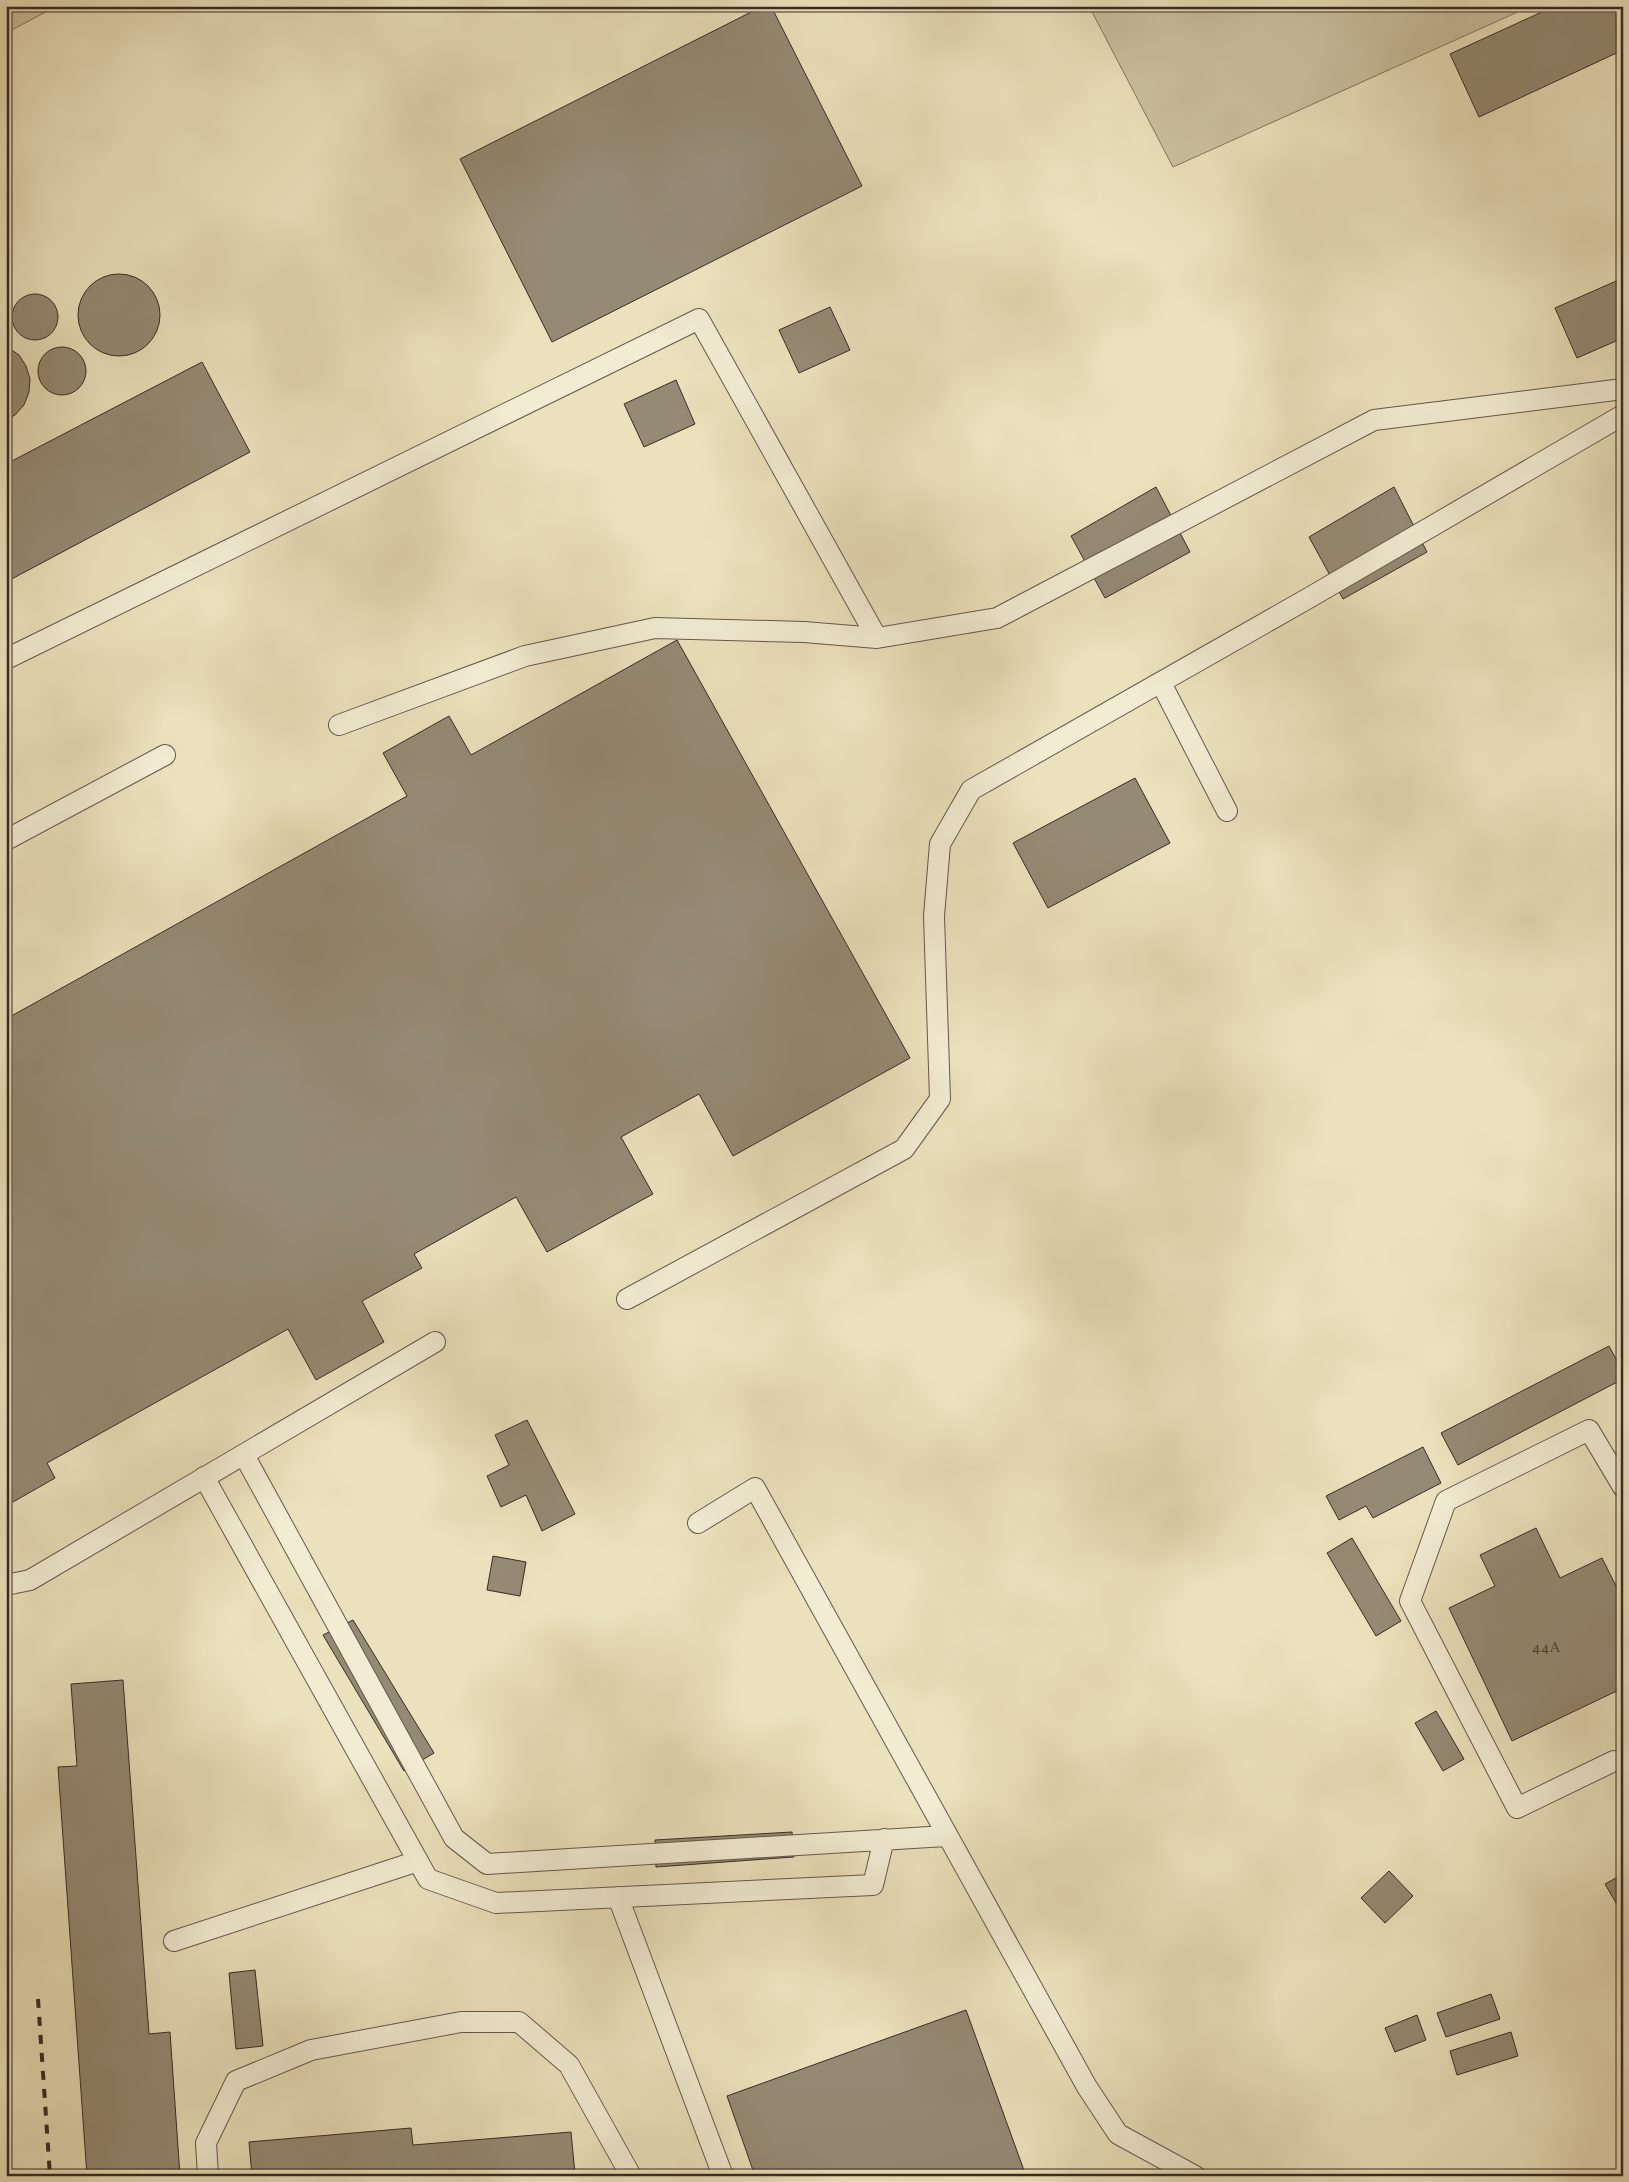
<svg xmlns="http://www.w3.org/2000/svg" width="1629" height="2182" font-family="Vollkorn,serif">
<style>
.green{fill:#ccc2a2;stroke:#827664}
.building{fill:#958a74;stroke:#372b26}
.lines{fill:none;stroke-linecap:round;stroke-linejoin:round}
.service-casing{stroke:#64584c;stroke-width:22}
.service{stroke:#f2ecd3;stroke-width:20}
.rail{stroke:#372b26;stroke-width:4;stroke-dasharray:9 9;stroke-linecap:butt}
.labels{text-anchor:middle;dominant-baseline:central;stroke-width:5;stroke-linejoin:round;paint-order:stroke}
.number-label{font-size:15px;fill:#4e433a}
</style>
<rect width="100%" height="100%" fill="#ebe1bc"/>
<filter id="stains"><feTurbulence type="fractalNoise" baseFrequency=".004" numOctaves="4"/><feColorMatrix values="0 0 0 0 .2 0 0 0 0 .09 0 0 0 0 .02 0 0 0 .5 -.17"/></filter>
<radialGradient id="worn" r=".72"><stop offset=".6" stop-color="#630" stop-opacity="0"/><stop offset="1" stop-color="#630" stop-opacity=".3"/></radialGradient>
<path class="green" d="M6 6H57L6 33Z
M1089 6H1531L1173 167Z"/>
<path class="building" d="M763 6H771L862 186 552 342 460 159Z
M1555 6H1623V50L1479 117 1450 54Z
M78 315a41 41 0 1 1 82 0a41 41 0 1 1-82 0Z
M1623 278V338L1577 358 1555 308Z
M12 317a23 23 0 1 1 46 0a23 23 0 1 1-46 0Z
M830 307 850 350 799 373 779 330Z
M6 346 19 355 26 366 30 379 29 392 24 405 15 415 6 420Z
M38 371a24 24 0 1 1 48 0a24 24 0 1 1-48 0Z
M202 362 250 452 6 582V464Z
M676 380 695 424 644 447 624 404Z
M1156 487 1190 552 1105 598 1071 536Z
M1394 487 1427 552 1343 599 1309 537Z
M677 640 910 1058 733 1156 699 1094 621 1137 653 1194 547 1252 516 1197 414 1254 422 1268 362 1301 384 1342 316 1380 288 1329 47 1463 55 1478 6 1506V1019L407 796 383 753 449 716 471 755Z
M1135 778 1170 843 1048 908 1013 843Z
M1609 1346 1623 1372V1379L1458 1465 1441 1433Z
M527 1420 575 1514 542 1531 526 1495 501 1507 487 1476 509 1465 495 1435Z
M1423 1447 1441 1483 1373 1518 1366 1506 1339 1520 1326 1496Z
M1536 1528 1560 1578 1602 1558 1623 1600V1688L1512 1741 1449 1608 1495 1586 1480 1555Z
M1352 1538 1401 1621 1376 1636 1327 1553Z
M493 1556 526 1562 520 1596 487 1590Z
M353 1620 434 1753 404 1771 323 1635Z
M123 1680 149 2034 170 2032 180 2176H87L58 1767 77 1766 71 1684Z
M1436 1711 1464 1759 1443 1771 1415 1723Z
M792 1832 794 1857 656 1867 655 1840Z
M1389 1871 1413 1896 1385 1923 1361 1898Z
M1623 1874V1915L1605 1884Z
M255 1970 263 2046 236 2049 229 1973Z
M1491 1994 1500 2019 1446 2037 1437 2013Z
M966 2010 1026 2176H755L727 2096Z
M1417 2015 1426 2040 1395 2052 1385 2028Z
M1511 2032 1518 2056 1457 2075 1450 2051Z
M411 2128 413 2145 571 2132 575 2174 252 2176 249 2142Z"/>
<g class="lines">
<defs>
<path id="service" d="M6 659 699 319 877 638
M1161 683 1227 811
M339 725 525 656 655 628 804 632 877 638 997 618 1374 420 1623 389
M6 840 165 755
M627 1299 904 1149 940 1099 934 916 940 844 971 790 1307 599 1623 415
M244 1455 454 1838 487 1864 946 1836
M204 1477 428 1879 496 1903 873 1885 884 1839
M698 1523 755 1488 1087 2087 1118 2134 1195 2176
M6 1585 30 1580 435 1342
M1614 1761 1517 1808 1410 1601 1446 1501 1589 1430 1623 1487
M618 1897 723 2176
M174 1941 418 1861
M208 2176 206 2143 236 2081 311 2050 461 2022H519L569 2065 631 2176"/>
</defs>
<use href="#service" class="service-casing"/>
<use href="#service" class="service"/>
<path class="rail" d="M38 1999 50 2176"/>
</g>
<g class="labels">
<g class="number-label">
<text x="1546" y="1648">44А</text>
</g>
</g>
<rect width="1629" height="2182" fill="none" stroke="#ebe1bc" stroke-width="25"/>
<rect x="8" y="8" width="1614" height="2167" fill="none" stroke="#372b26" stroke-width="2.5"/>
<rect x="12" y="12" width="1604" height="2157" fill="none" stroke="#372b26"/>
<rect width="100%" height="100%" filter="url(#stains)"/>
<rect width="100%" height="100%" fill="url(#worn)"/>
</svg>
